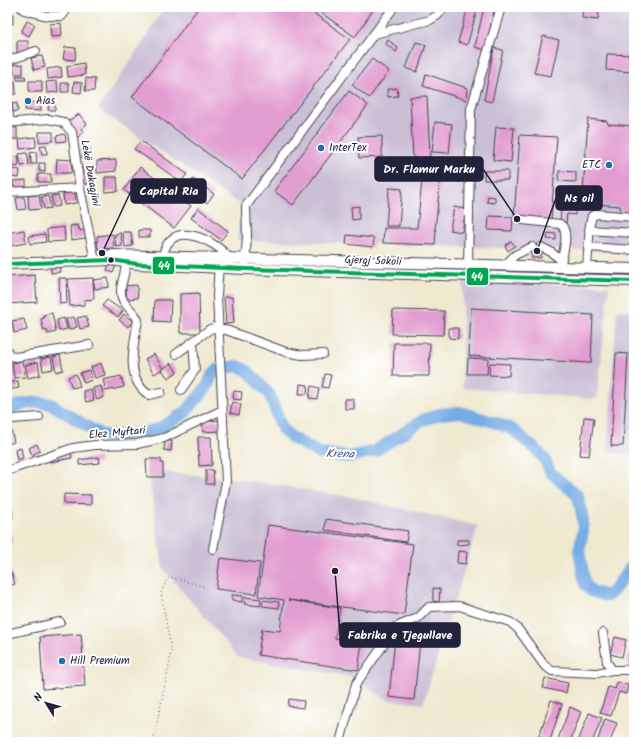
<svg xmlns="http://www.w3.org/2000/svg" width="641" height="749" font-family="Kalam,sans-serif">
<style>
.industrial{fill:#cbbfd5}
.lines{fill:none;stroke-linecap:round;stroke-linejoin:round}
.river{stroke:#77abe4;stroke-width:12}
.building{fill:#e29dd0}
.minor-casing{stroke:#414051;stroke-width:10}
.major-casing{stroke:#414051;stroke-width:12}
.path{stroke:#414051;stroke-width:1;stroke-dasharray:1 3;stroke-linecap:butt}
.minor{stroke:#fff;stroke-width:8}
.major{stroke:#fff;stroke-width:10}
.bus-1-casing{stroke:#fff;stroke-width:7}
.bus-1{stroke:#00a651;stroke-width:4}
.poi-dot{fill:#1f6fb2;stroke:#fff;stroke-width:1.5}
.bus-dot{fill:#22223b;stroke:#fff;stroke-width:1.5}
.labels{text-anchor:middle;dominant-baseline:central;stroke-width:4;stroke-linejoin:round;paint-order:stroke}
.poi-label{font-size:11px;fill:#22223b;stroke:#fff;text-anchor:start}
.street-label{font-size:11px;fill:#22223b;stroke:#fff}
.water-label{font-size:12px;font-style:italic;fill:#44597f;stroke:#fff}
.leader{fill:none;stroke:#22223b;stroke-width:1.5}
.callout-dot{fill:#22223b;stroke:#fff;stroke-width:1.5}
.callout{fill:#22223b;stroke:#22223b;stroke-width:1.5}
.callout-label{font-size:12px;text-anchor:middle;font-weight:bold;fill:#fff}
.line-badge{stroke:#fff;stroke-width:1.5}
.badge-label{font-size:11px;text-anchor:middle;font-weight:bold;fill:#fff}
</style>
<rect width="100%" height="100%" fill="#fff"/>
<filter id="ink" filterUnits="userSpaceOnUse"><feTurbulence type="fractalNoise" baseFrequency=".025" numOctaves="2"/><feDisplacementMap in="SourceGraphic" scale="8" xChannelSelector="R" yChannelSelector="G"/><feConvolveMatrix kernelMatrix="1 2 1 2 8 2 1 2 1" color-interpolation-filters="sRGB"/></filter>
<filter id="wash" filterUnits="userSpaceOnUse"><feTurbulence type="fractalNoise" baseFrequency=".012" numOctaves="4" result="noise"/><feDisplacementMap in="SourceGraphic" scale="16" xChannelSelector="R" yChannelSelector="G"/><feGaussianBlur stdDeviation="0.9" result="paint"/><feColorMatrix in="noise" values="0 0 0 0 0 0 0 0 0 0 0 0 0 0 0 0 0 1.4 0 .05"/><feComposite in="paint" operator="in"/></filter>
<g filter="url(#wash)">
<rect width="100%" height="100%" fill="#efe9d0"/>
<path class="industrial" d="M164 7H634V252L237 240 241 205 98 109 141 45Z
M463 281 609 286 597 399 463 388 462 372Z
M617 310 634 311V454L607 452Z
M148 471 239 479 351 497 478 526 423 704 388 700 351 677 238 657 163 568Z"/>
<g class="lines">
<path class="river" d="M7 409 23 404 39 402 51 404 101 435 115 436 147 432 160 428 185 413 207 387 212 375 218 369 238 366 248 371 270 395 282 429 292 438 319 453 349 457 375 451 423 420 440 414 460 412 497 423 513 430 534 448 544 458 551 473 578 496 583 520V531L579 551 585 584 591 591 607 596 613 591 634 563"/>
</g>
<g id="blocks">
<path class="building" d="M199 7H305L350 39 242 179 132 97Z
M313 7H375L355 37Z
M468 7H478L467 45 458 42Z
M484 7H495L485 50 475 47Z
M583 7H599L598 20 582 18Z
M7 13H13V24L7 23Z
M27 21 35 25 29 36 21 32Z
M61 23 62 36 51 37 50 24Z
M543 36 559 40 551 76 534 73Z
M388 40 398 48 396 52 386 44Z
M17 41H28V52L17 53Z
M416 42 426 45 417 72 406 68Z
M65 47 76 48 75 60 63 59Z
M494 48 503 50 492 102 484 100Z
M607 54 634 55V72L606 70Z
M42 56 45 67 34 70 31 58Z
M372 59 389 71 369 98 352 85Z
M84 63 85 75 68 77 67 66Z
M23 64V74H14L13 65Z
M61 67 62 77 48 79 47 69Z
M426 74 467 88 466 100 423 86Z
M16 76H25L26 80H17Z
M86 78 95 79 94 91H85Z
M7 81H15L16 94 7 95Z
M29 81H42V92H29Z
M57 81 58 92 47 93 46 82Z
M74 82 82 83 81 93 73 92Z
M61 83H69V92H61Z
M397 88 398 96 388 97 387 89Z
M349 91 368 105 293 205 274 191Z
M427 96 430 157 413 158 410 97Z
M26 102 41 103V111L25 110Z
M49 102H55V110H48Z
M17 103 18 111 13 112 12 104Z
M79 114 87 124 81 129 84 132 78 137 67 122Z
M588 119 607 121 608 124 634 126V213L621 212 620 206 596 204 595 206H582Z
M435 122 452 124 449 153 432 152Z
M7 127 17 128V139H7Z
M496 127 514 128 511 162 493 160Z
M39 132H53V141L39 142Z
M65 134 66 141 57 142 56 136Z
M520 135 557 137 551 220 514 217Z
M382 136V157L359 158 358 137Z
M35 137 36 147 20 149 19 139Z
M141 141 187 174 181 182 134 149Z
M46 145 47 154H42L40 146Z
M82 148H90L89 159 82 158Z
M36 152 37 164H31L30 153Z
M27 153 29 165 21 166 19 154Z
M11 156 19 157 18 167 10 166Z
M57 159 72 160 71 173H56Z
M116 160V171L97 173V161Z
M39 163H45V172L39 171Z
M140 167 191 206 174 228 124 190Z
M82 168 89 169 88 184H81Z
M11 169 20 170 19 178 11 177Z
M484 171H508V180H484Z
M559 171 576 172V182L558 181Z
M423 172 441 174 435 230H436L435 245 383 243 384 228H417Z
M38 174H51V182H38Z
M105 177H117L118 191 105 192Z
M193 179 214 194 207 203 187 188Z
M26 180V190L13 191V181Z
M389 188 402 189 399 226H386Z
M75 192 76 203 64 205 63 194Z
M39 195 41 209 29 210 28 196Z
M58 195 60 206 53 207 51 196Z
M48 196 51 208 44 209 41 197Z
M488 196 495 197V203L487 202Z
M24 197 26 209 18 210 16 198Z
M359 206V219L352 220 351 207Z
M454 207 466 209 462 232 450 230Z
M198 208 228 231 221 240 191 218Z
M561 208 575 209V215L567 214 566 223 560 222Z
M489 216 513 217 512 231 488 230Z
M78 225 80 231 85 229 86 238 71 240 70 226Z
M64 227 65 241 48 242 47 229Z
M24 230 26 243 9 246 7 233Z
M139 230H150V237H139Z
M123 232H131L133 246 125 247Z
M121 233 122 246 116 247 115 234Z
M548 233 556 234V240L547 239Z
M45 234 46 242 30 244 29 236Z
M113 234 114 248 98 249 97 236Z
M347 235 374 238 373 247 346 244Z
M511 241 515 246 508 251 505 246Z
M532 245 541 246V258H531Z
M110 262 116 265 113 273 107 270Z
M59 266 60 272 51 273V267Z
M35 275 37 302 7 304V277Z
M59 278H66L67 303 60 304Z
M93 278 94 299 84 300V305L70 306 68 279Z
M108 278 109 287 95 289 93 280Z
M137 285 138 298 127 299 125 286Z
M199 293 200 333H180V294Z
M224 297H232L234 323 226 324Z
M107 300 123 311 118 317 102 306Z
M155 300H171L170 322 154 321Z
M471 308 593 315 591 363 469 356Z
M393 310 444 311 443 335 392 334Z
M52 313 56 332 48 334 47 330 44 331 41 319 44 318 43 315Z
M124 314 136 324 133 327 130 324 128 327 119 320Z
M86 316 89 327 80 329 77 318Z
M74 317 77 327 69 330 66 319Z
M64 318 67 329 59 331 57 320Z
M24 319 27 330 14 333 12 321Z
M449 328H458V339L449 338Z
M394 343H430L429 376H393Z
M616 353 628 354 623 446H611Z
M154 354 163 369 154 374 145 359Z
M60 355 63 370 56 372 53 357Z
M51 357 53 369 43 371 41 359Z
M468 358 488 359 487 374H467Z
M22 361 25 377 14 378 12 363Z
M38 362 40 375 28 378 25 365Z
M101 363 105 375 95 378 91 367Z
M171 363 177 372 168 378 162 370Z
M490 363 510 364 509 376 489 375Z
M89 370 92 380 84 383 80 373Z
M76 374 80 386 72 388 68 377Z
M325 374 331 375 328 388 322 387Z
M121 376 124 387 106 391 103 380Z
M18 381 19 388 7 390V383Z
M300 384 308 385 307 394H299Z
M101 386 104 397 97 400 93 388Z
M311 386 319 388 317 399 309 398Z
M91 389 94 400 86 402 83 391Z
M234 391 242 392 241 400 233 399Z
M345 399H354V409H345Z
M232 402 241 404 239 415 230 413Z
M584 417 594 418 589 456 580 455Z
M219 420 220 431 203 432 202 422Z
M11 429 14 442 8 444 7 431Z
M198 437H211L212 465 199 466Z
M165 441H172L171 451 164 450Z
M37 444 40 451 32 455 29 448Z
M21 448 23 458 17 460 15 450Z
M71 453 72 458 50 462 49 457Z
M99 457 100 463 79 465V460Z
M146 459H161V463H163V477H147Z
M206 470H213L214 484H206Z
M64 494 91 495V505L64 504Z
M7 510H12V520H7Z
M326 519 408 531 406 542 325 530Z
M268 525 413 544 404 615 288 600 340 608 335 638 362 642 358 670 258 655 262 629 280 631 284 600 258 596Z
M7 532H11L12 543H7Z
M457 540H469V544L457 545Z
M458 551 467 552 466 564 457 563Z
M220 558 260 563 256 594 216 589Z
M11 572 15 584 7 587V574Z
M433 588 440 589 439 602 433 601Z
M232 595 243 596 242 602 232 600Z
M245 597 261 599 260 606 244 604Z
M263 600 279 602V608L262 606Z
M396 629 421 632 414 700 389 697Z
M81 634 85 686 43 689 40 637Z
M615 637 626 640 622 657 610 654Z
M629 653H634V665L628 664Z
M545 678 568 683 566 693 543 688Z
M617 682 628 685 626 694 619 692 611 716 600 713 608 687 615 689Z
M289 699 304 701 303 708 288 706Z
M551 700 562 704 550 740 539 736Z
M570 707 581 712 570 742H557Z
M589 713 602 718 592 742H578Z
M605 719 617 723 610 742H597Z"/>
</g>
</g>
<g filter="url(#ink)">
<use href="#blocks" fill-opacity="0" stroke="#414051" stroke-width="1"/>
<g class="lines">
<defs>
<path id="minor" d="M21 7 24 10 47 16H62L68 8
M374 34 430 20 438 15 444 7
M7 61 36 51
M7 103 10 122
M7 123 48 119 63 122 72 132 80 188 95 261
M7 192 80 188
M523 220 560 224C571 231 562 256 560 268
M589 230 634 233
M541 247 551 252 561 260
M588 247 634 250
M163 256C169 218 215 239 230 259
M126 263C126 274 117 290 123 300 127 308 135 312 138 320 134 345 124 378 149 395L161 392
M245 264 247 236 246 206 394 7
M468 265 471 109 501 7
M504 266 515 255 532 247
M587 268 590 224 592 216 597 214 634 217
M7 350 10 356 16 357 89 345
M176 354 210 329 218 327 286 352 302 355 323 354
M181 390 195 370 193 342
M7 422 12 419 39 417
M7 471 73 448 95 445 137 444 164 438 222 410
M213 549 226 482 217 296 219 263
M603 633 607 662 612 670
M7 634 60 622
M340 742 356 684 396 627 418 618 429 607 459 606 510 622 518 629 544 665 552 671 597 673 612 670H634"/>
<path id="major" d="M110 255 634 269
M7 264 111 260 138 264 245 269 634 281"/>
</defs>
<use href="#minor" class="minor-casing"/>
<use href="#major" class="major-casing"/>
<path class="path" d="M153 742 170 661 171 649 161 593 166 581 170 577 206 587"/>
<use href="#minor" class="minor"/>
<use href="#major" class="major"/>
<defs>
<path id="bus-1" d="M7 264 111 260 138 264 245 269 634 281"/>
</defs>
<use href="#bus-1" class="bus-1-casing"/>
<use href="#bus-1" class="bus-1"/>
</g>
</g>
<g class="poi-dot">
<circle cx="28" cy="101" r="4"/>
<circle cx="321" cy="148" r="4"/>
<circle cx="609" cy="165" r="4"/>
<circle cx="62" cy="661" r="4"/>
</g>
<circle class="bus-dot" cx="111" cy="260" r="3.5"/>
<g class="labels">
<g class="poi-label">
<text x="36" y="101">Aias</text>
<text x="329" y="148">InterTex</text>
<text x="601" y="165" text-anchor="end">ETC</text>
<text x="70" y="661">Hill Premium</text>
</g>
<g class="street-label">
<text transform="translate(90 173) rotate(80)">Lekë Dukagjini</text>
<text transform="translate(373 261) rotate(2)">Gjergj Sokoli</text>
<text transform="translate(117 433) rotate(-5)">Elez Myftari</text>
</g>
<g class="water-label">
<text transform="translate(340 454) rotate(1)">Krena</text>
</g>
</g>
<path class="leader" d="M517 219L483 169M102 253L131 191M537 251L556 198M335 571L340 635"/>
<g class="callout-dot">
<circle cx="517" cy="219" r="4"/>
<circle cx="102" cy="253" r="4"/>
<circle cx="537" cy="251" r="4"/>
<circle cx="335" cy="571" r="4"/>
</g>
<g class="callout">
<rect x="375" y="157" width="108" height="24" rx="4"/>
<rect x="131" y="179" width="75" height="24" rx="4"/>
<rect x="556" y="186" width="46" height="24" rx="4"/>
<rect x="340" y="623" width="120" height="24" rx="4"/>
</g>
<g class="callout-label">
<text x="429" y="173">Dr. Flamur Marku</text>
<text x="169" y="195">Capital Ria</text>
<text x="579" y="202">Ns oil</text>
<text x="400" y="639">Fabrika e Tjegullave</text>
</g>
<g class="line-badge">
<rect x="152" y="256" width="23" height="19" rx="4" fill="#00a651"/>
<rect x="466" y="267" width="23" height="19" rx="4" fill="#00a651"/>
</g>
<g class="badge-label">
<text x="164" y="269">44</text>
<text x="477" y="280">44</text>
</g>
<rect width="641" height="749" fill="none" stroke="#fff" stroke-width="24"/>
<g transform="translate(46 703) rotate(307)" stroke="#ffffff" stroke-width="3" paint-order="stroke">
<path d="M0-3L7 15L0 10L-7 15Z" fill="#22223b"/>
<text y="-6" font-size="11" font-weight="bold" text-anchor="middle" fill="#22223b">N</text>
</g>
</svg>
